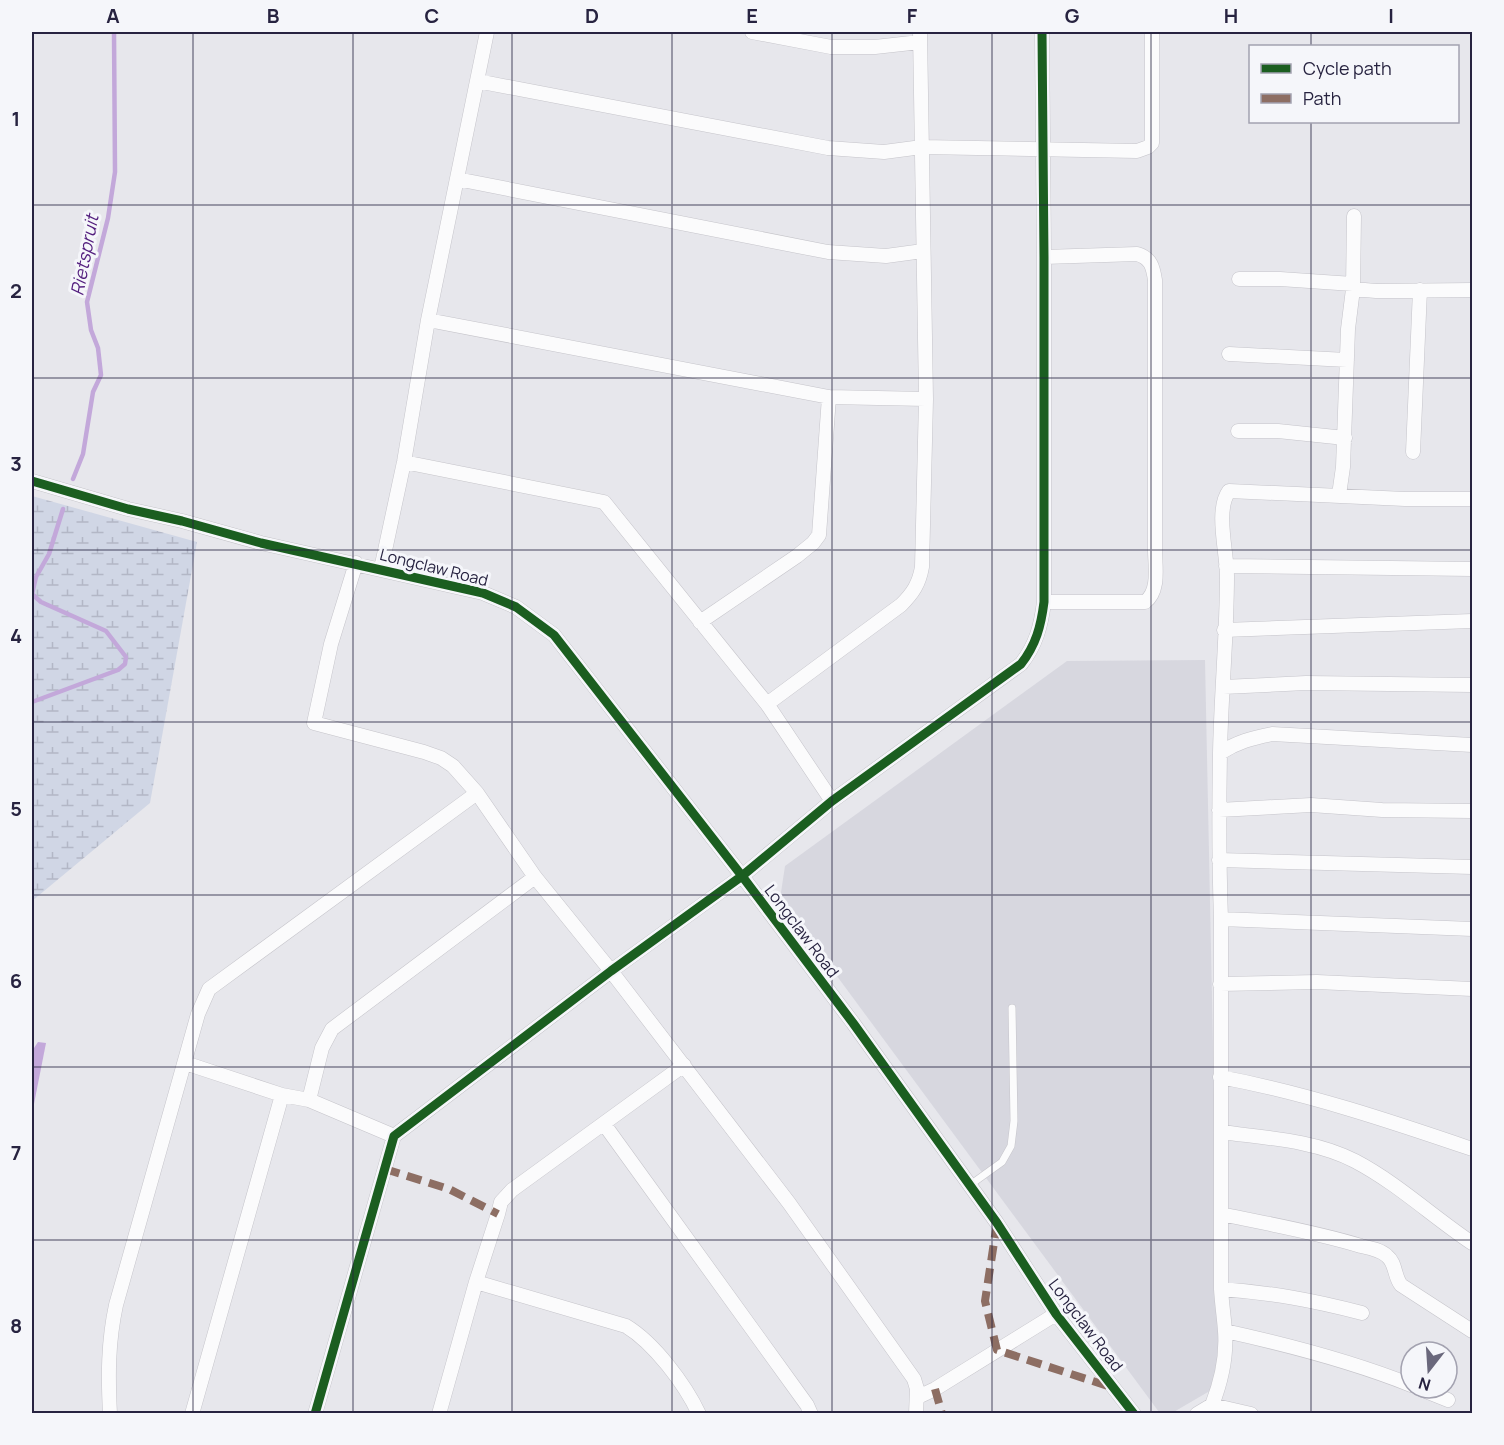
<svg xmlns="http://www.w3.org/2000/svg" width="1504" height="1445" font-family="Manrope,sans-serif">
<style>
.built{fill:#d7d7df}
.wetland{fill:url(#wetland-marsh)}
.water{fill:#c3a8da}
.lines{fill:none;stroke-linecap:round;stroke-linejoin:round}
.stream{stroke:#c3a8da;stroke-width:4.5}
.service-casing{stroke:#c5c4ca;stroke-width:8}
.minor-casing{stroke:#c5c4ca;stroke-width:15}
.service{stroke:#fbfbfc;stroke-width:7}
.minor{stroke:#fbfbfc;stroke-width:14}
.quiet{stroke:#8d6e63;stroke-width:8;stroke-dasharray:15 8;stroke-linecap:butt}
.cycleway-casing{stroke:#f5f6fa;stroke-width:13}
.cycleway{stroke:#1b5e20;stroke-width:9}
.grid{fill:none;stroke:#272340;stroke-width:1.5;stroke-opacity:0.55}
.labels{text-anchor:middle;dominant-baseline:central;stroke-width:6;stroke-linejoin:round;paint-order:stroke}
.street-label{font-size:16px;fill:#272340;stroke:#f5f6fa}
.water-label{font-size:18px;font-style:italic;fill:#521d7d;stroke:#f5f6fa}
.neatline{fill:none;stroke:#272340;stroke-width:2}
.grid-label{font-size:20px;text-anchor:middle;font-weight:bold;fill:#272340}
</style>
<defs>
<pattern id="wetland-marsh" width="20" height="14" patternUnits="userSpaceOnUse" patternTransform="scale(1.5)"><rect width="20" height="14" fill="#d0d6e5"/><path d="M1 5h8M5 5V1M11 12h8M15 12V8" fill="none" stroke="#b3b7c6"/></pattern>
</defs>
<rect width="100%" height="100%" fill="#e7e7ec"/>
<path class="built" d="M1205 660 1220 1385 1172 1413 1159 1412 780 899 785 866 1067 661Z"/>
<path class="wetland" d="M32 496 197 542 150 803 32 901Z"/>
<path class="water" d="M38 1042 46 1043 32 1114V1051Z"/>
<g class="lines">
<path class="stream" d="M73 479 83 454 93 392 101 375 98 348 91 330 87 302 108 218 115 172 114 32
M32 702 118 670 125 664 126 657 106 631 41 602 32 594 36 577 49 554 63 509"/>
<defs>
<path id="service" d="M970 1185 1002 1162 1011 1146 1014 1121 1012 1008"/>
<path id="minor" d="M752 32 831 47H875L920 42
M477 81 828 148 884 152 922 147 1137 151 1148 147 1152 143V32
M457 179 828 252 886 256 923 251
M1239 279H1280L1353 284
M1353 289 1376 291 1472 290
M428 320 829 397 926 399
M1229 354 1347 360
M1238 431H1278L1345 438
M1413 452 1420 290
M404 462 604 502 767 704 832 801
M32 481 128 509 182 521 261 543 483 593 516 607 554 635 742 876 853 1023 997 1223 1056 1314 1134 1414
M1339 495 1343 467 1348 329 1353 289 1354 216
M356 563 331 644 314 723 424 752 441 758 453 766 477 793 535 877 611 971 789 1203 914 1379 917 1389 916 1414
M1226 566 1472 569
M381 569 404 462 428 320 487 32
M1044 602H1145C1160 591 1155 566 1155 550V280C1153 267 1151 258 1137 254L1044 257
M700 622 797 556 813 543 819 535 829 397
M1224 630 1472 621
M1223 687 1306 683 1472 685
M767 704 901 605C913 593 919 584 922 567L926 399 920 32
M1220 753C1237 742 1252 738 1272 734L1472 745
M1219 810 1311 805 1382 810 1472 811
M1219 860 1472 867
M1221 919 1472 929
M1220 984 1317 982 1472 989
M185 1063 282 1095 309 1100
M1220 1077C1306 1093 1390 1121 1472 1149
M604 1124 807 1405 811 1414
M1221 1132C1265 1138 1315 1140 1355 1161 1397 1183 1433 1217 1472 1243
M394 1136 309 1100 322 1048 332 1029 535 877
M1221 1214C1268 1224 1316 1232 1361 1246 1370 1248 1381 1250 1387 1256 1396 1263 1394 1276 1401 1285L1472 1331
M476 1282 626 1326C654 1343 685 1384 699 1414
M1221 1289C1273 1293 1312 1300 1362 1313
M1225 1331C1289 1345 1351 1361 1411 1385
M1418 1388 1448 1400
M918 1397 935 1389 1056 1314
M1212 1405C1221 1382 1227 1357 1225 1331 1224 1317 1222 1305 1221 1289V919C1219 864 1219 809 1220 754 1221 695 1227 635 1227 576 1227 552 1215 510 1229 491L1405 499H1472
M110 1414C108 1376 108 1342 116 1305L198 1014 209 989 477 793
M192 1414 282 1095
M315 1414 394 1136 611 971 742 876 832 801 1021 664C1036 645 1041 626 1044 602V257L1042 32
M439 1414 476 1282 498 1214 501 1202 512 1190 684 1065
M1197 1414 1212 1405 1251 1414"/>
</defs>
<use href="#service" class="service-casing"/>
<use href="#minor" class="minor-casing"/>
<use href="#service" class="service"/>
<use href="#minor" class="minor"/>
<path class="quiet" d="M385 1169 449 1189 498 1214
M997 1223 985 1301 997 1350 1111 1387
M935 1389 942 1414"/>
<defs>
<path id="cycleway" d="M32 481 128 509 182 521 261 543 483 593 516 607 554 635 742 876 853 1023 997 1223 1056 1314 1134 1414
M315 1414 394 1136 611 971 742 876 832 801 1021 664C1036 645 1041 626 1044 602V257L1042 32"/>
</defs>
<use href="#cycleway" class="cycleway-casing"/>
<use href="#cycleway" class="cycleway"/>
</g>
<path class="grid" d="M193 32V1414M353 32V1414M512 32V1414M672 32V1414M832 32V1414M992 32V1414M1151 32V1414M1311 32V46M1311 122V1414M32 205H1472M32 378H1472M32 550H1472M32 722H1472M32 895H1472M32 1067H1472M32 1240H1472"/>
<g class="labels">
<g class="street-label">
<text transform="translate(434 567) rotate(14)">Longclaw Road</text>
<text transform="translate(802 931) rotate(53)">Longclaw Road</text>
<text transform="translate(1086 1325) rotate(53)">Longclaw Road</text>
</g>
<g class="water-label">
<text transform="translate(84 255) rotate(-79)">Rietspruit</text>
</g>
</g>
<rect width="1504" height="1445" fill="none" stroke="#f5f6fa" stroke-width="66"/>
<rect x="1249" y="45" width="210" height="78" fill="#f5f6fa" stroke="#a3a2b0" stroke-width="1.5"/>
<rect x="1261" y="64" width="30" height="9" fill="#1b5e20" stroke="#a3a2b0" stroke-width="1.5"/>
<text x="1303" y="75" font-size="18" fill="#272340">Cycle path</text>
<rect x="1261" y="94" width="30" height="9" fill="#8d6e63" stroke="#a3a2b0" stroke-width="1.5"/>
<text x="1303" y="105" font-size="18" fill="#272340">Path</text>
<g transform="translate(1429 1370) rotate(197)"><circle r="28" fill="#f5f6fa" stroke="#a3a2b0" stroke-width="1.5"/>
<path d="M0-4.5L10 22L0 15L-10 22Z" fill="#6a687c"/>
<text y="-9" font-size="16" font-weight="bold" text-anchor="middle" fill="#272340">N</text>
</g>
<rect x="33" y="33" width="1438" height="1379" class="neatline"/>
<g class="grid-label">
<text x="113" y="23">A</text>
<text x="273" y="23">B</text>
<text x="432" y="23">C</text>
<text x="592" y="23">D</text>
<text x="752" y="23">E</text>
<text x="912" y="23">F</text>
<text x="1072" y="23">G</text>
<text x="1231" y="23">H</text>
<text x="1391" y="23">I</text>
<text x="16" y="126">1</text>
<text x="16" y="298">2</text>
<text x="16" y="471">3</text>
<text x="16" y="643">4</text>
<text x="16" y="816">5</text>
<text x="16" y="988">6</text>
<text x="16" y="1160">7</text>
<text x="16" y="1333">8</text>
</g>
</svg>
